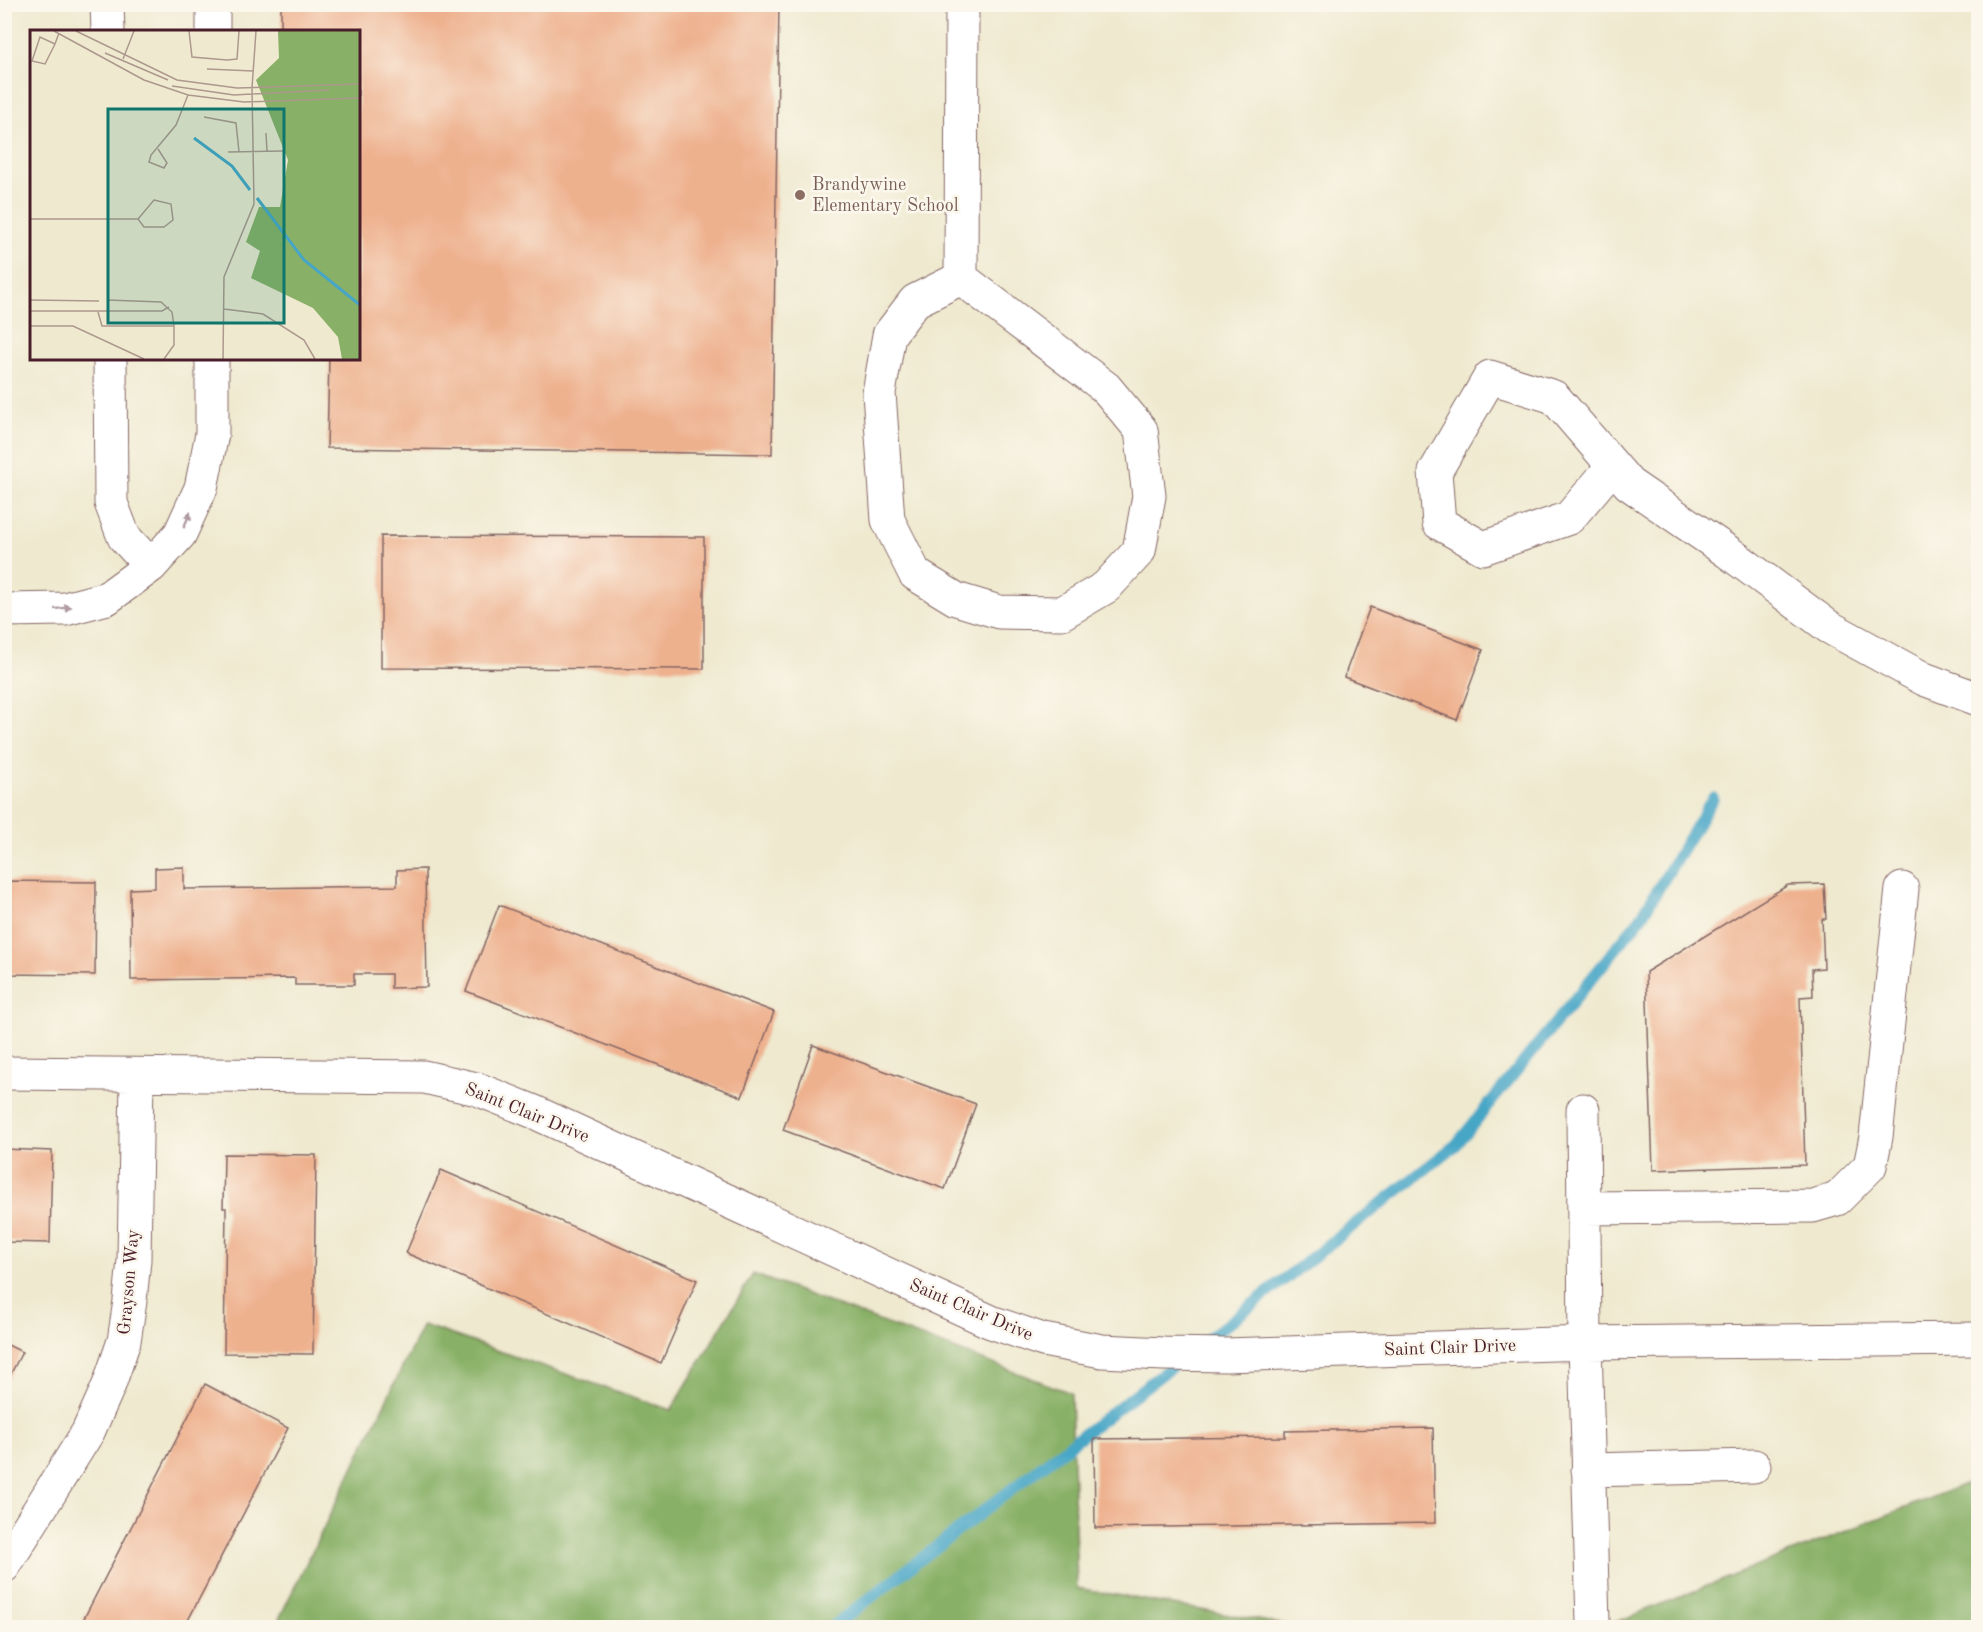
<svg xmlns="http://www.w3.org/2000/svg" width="1983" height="1632" font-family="'Old Standard TT',serif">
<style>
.forest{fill:#88b066;stroke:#696848;stroke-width:1.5}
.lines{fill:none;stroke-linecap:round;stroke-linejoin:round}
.stream{stroke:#47a6c6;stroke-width:12}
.building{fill:#eeb18e}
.minor-casing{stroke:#846664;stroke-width:35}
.minor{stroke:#fff;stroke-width:33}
.oneway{fill:#ae9aa0}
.education-dot{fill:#8d6e63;stroke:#fbf7ec;stroke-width:2}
.labels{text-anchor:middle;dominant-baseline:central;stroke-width:5;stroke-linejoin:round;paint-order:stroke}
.education-label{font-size:18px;fill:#785e54;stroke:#fbf7ec;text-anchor:start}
.street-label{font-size:18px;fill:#4a1f2b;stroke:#fbf7ec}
.inset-river{fill:none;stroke:#47a6c6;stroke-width:3}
.inset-road{fill:none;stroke:#ad988d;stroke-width:1.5}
.view{fill:#0f766e;fill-opacity:0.15;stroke:#0f766e;stroke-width:3}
.inset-edge{fill:none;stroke:#4a1f2b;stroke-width:3}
</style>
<rect width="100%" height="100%" fill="#fbf7ec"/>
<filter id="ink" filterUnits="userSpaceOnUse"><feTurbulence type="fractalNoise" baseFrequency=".0167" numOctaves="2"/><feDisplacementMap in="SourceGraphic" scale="12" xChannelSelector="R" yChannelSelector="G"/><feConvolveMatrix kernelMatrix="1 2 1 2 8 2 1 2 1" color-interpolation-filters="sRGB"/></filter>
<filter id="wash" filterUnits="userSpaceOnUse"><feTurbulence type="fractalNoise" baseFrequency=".008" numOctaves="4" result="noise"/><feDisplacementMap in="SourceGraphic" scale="24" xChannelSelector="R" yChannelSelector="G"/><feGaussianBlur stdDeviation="1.35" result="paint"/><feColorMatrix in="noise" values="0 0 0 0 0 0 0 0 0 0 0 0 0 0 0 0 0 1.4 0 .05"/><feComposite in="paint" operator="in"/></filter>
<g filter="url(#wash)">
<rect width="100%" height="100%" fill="#efe9cf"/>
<path class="forest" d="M753 1274 1071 1393 1077 1588 1298 1627H275L423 1325 671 1410Z
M1978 1479V1627H1603Z"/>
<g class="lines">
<path class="stream" d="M1198 1347 1456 1145 1640 919 1713 798
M831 1628 1179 1361"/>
</g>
<g id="blocks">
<path class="building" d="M281 4H779L772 454 327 448 329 358H358V32H281Z
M381 536 704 537V669L381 668Z
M1370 607 1483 650 1457 720 1344 677Z
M184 867V889L397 886V870L425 869 427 987 391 988V974H354V985H295V978L131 980 130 889 155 888V868Z
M4 881 96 882 95 975 4 974Z
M1824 884 1826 919H1822L1824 968 1812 969 1813 996 1800 997 1805 1165 1653 1170 1646 972 1788 885Z
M499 905 774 1012 742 1097 466 991Z
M813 1045 976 1104 945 1189 783 1130Z
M4 1149 52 1151 50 1243 4 1242Z
M224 1154 316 1155 313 1354 224 1353 226 1208H223Z
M441 1170 697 1280 661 1363 406 1253Z
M4 1343 22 1352 4 1387Z
M205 1384 288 1428 184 1628H79Z
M1433 1428 1435 1523 1095 1528 1094 1439 1285 1437V1431Z"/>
</g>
</g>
<g filter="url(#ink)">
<use href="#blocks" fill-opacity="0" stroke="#846664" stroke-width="1.5"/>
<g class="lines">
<defs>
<path id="minor" d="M107 4 108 32
M213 32V4
M961 278 1106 388 1141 430 1149 496 1139 551 1106 587 1062 613 999 612 956 599 915 574 888 520 879 393 889 335 915 301Z
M961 278 962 4
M110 358 111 503 124 537 151 566
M1613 466 1569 518 1483 548 1439 523 1435 472 1490 377 1554 397 1629 484 1728 552 1829 627 1924 679 1978 699
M4 610 65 609 107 598 151 566 180 534 201 488 212 434V358
M4 1073 424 1077 477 1089 532 1111 991 1322 1043 1340 1102 1351 1164 1354 1226 1355 1585 1343 1978 1339
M1583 1110 1585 1343 1593 1623
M1584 1208 1813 1206 1837 1199 1870 1166 1876 1137 1902 889
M1588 1470 1754 1466
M4 1566 88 1432 109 1385 124 1341 130 1301 134 1260 137 1076"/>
</defs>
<use href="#minor" class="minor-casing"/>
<use href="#minor" class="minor"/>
</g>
<defs><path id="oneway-solid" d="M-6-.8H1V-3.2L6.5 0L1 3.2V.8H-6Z" transform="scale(1.5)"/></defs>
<g class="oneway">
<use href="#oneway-solid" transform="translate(187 520) rotate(-67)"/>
<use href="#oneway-solid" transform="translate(63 608) rotate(-7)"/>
</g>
</g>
<circle class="education-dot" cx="800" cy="195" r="6"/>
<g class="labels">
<g class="education-label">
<text x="812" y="185">Brandywine<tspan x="812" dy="21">Elementary School</tspan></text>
</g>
<g class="street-label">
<text transform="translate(527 1113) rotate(22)">Saint Clair Drive</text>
<text transform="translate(129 1282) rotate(-85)">Grayson Way</text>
<text transform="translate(971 1310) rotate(23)">Saint Clair Drive</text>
<text transform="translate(1450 1348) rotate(-2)">Saint Clair Drive</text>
</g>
</g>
<g transform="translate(30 30)">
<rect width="330" height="330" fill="#efe9cf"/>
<path d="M248 1H330V329H312L308 307 283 278 221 248 230 221 216 212 229 177H250L258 130 226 50 249 28Z" fill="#88b066"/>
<path class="inset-river" d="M164 108 202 136 220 160M227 168 274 230 330 275"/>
<path class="inset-road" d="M24 1 114 50 158 65 214 72 330 68M46 1 147 50 207 58 330 54M159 1 162 27 197 30 207 29 209 1M25 14 10 7 2 31 15 34 25 14 29 3M75 23 138 50M93 29 104 1M177 39 223 41M142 56 204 65 299 60M174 87 206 93 209 122M236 103 237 121M128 119 137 133 134 138 119 132 121 125 146 95 158 65M198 122 253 121M124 170 141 174 143 190 134 197H114L108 189ZM0 189H108M0 270 69 271M77 270 131 272 142 282 144 296M194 279 233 284 274 310 285 329M0 281H132L139 277M68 282 72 296H144V315L134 329M0 296H43L114 329M193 329 194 247 224 174 222 58 226 1"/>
<path class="view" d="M78 79H254V293H78Z"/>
<rect width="330" height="330" class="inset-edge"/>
</g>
<rect width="1983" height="1632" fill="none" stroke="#fbf7ec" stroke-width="24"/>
</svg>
